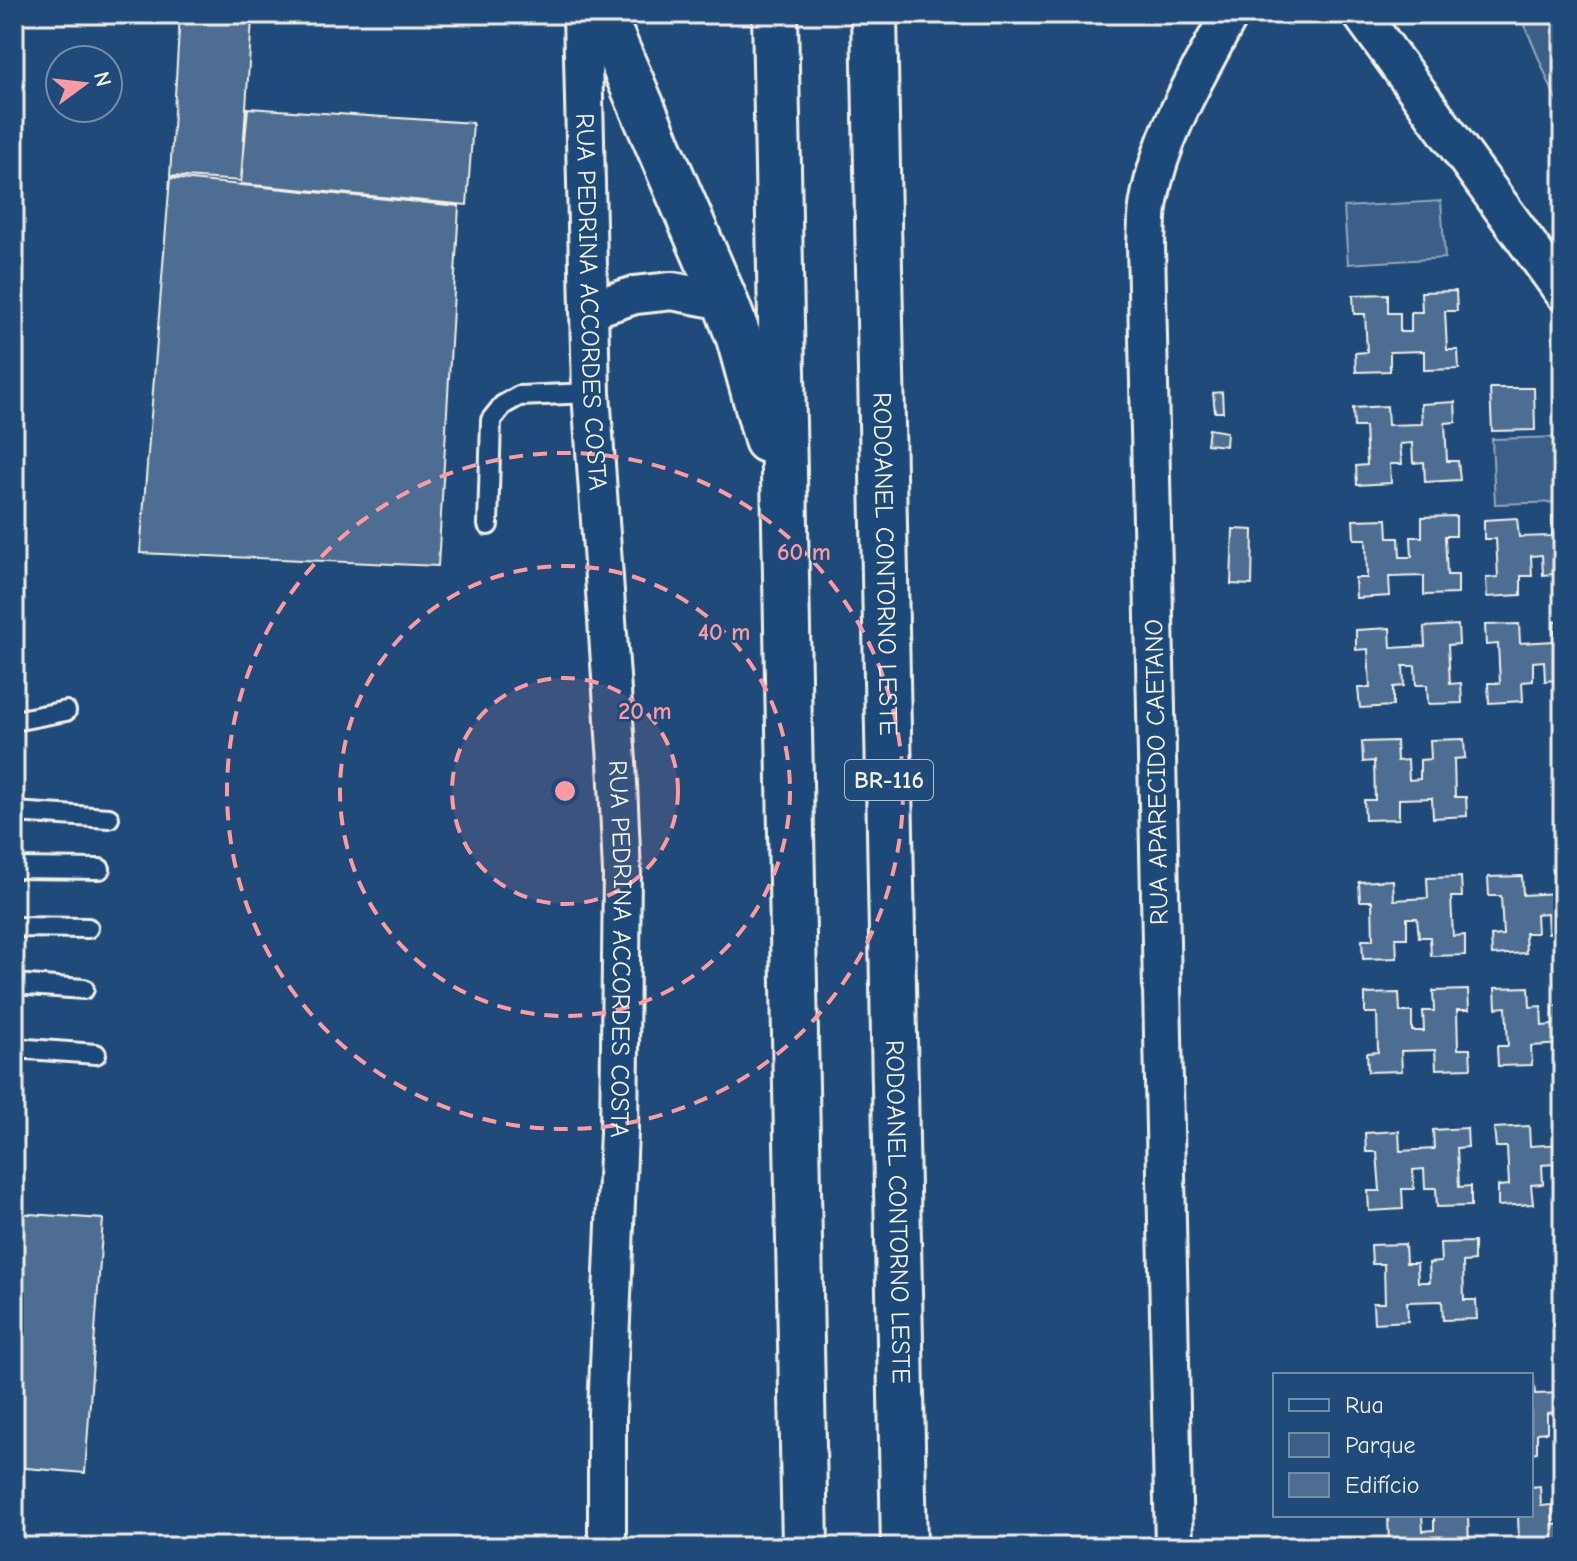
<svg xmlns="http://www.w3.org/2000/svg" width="1577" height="1561" font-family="'Comic Neue',sans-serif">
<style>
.green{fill:#3a5f88;stroke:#97a8b8;stroke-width:2}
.building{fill:#4d6e92;stroke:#f4f1e8;stroke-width:2}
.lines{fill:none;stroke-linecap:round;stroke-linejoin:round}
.lane-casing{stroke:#f4f1e8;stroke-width:24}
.street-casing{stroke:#f4f1e8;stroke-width:42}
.highway-casing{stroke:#f4f1e8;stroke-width:50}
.lane{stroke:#1f4a7a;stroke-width:18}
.street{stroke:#1f4a7a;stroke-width:36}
.highway{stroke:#1f4a7a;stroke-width:44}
.ring{fill:none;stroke:#ff9aa2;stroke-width:4;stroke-dasharray:14 10}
.labels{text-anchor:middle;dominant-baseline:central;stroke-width:6;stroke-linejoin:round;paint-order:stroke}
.shield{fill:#1f4a7a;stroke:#b4bfc7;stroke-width:2}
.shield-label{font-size:24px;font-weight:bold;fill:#f4f1e8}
.street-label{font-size:26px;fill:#f4f1e8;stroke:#1f4a7a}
.centre{fill:#ff9aa2;stroke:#1f4a7a;stroke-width:4}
.ring-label{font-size:24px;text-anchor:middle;font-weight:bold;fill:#ff9aa2;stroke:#1f4a7a;stroke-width:6;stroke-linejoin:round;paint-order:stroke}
</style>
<rect width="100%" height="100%" fill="#1f4a7a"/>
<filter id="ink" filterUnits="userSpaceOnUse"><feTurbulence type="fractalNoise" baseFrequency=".0125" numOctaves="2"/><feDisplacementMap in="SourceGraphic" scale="16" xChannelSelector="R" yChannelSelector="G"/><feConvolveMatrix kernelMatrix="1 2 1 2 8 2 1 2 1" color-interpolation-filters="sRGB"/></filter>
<g filter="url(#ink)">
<path class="green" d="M1520 14H1563V116Z
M1441 201 1445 258 1348 264 1344 207Z
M1563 437V502L1495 504 1492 439Z"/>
<path class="building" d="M180 14 252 19 241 181 170 176Z
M248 108 473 123 467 205 241 184Z
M170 178 459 206 438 566 140 553Z
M1456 291 1457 311H1445L1447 350H1458L1459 369 1424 370V351L1390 352V371L1356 372 1355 353 1367 352 1365 314H1354L1353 295 1388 294V313H1400V332H1411V312H1422L1421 292Z
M1490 388H1534L1535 430 1492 431Z
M1222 392 1223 412H1215L1213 393Z
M1455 402 1456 422 1445 423 1447 461H1458L1460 480 1425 482 1424 462 1413 463 1412 443 1400 444 1402 464H1390L1391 483 1357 485 1356 466 1367 465 1365 427H1354L1353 408 1387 406 1388 425 1422 424 1421 404Z
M1209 429 1227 432 1226 446 1207 444Z
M1563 515V594H1556L1554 574 1543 575 1542 555 1531 556 1532 576H1521V595L1487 597 1486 578 1498 577 1496 539H1484V520L1517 518 1519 537 1552 536V516Z
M1456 516V536H1445L1447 575H1458V594L1424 595V576L1389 577 1390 596 1356 598 1355 578H1367L1366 539H1354L1353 520 1387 519 1388 538H1399L1400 557H1412L1411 537H1422V517Z
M1233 529 1253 530 1252 585 1231 584Z
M1563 621V699H1558L1556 680 1545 681 1544 661 1533 662V681L1522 682 1523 701 1489 703 1488 683H1500L1498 644 1486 645 1485 625 1519 624 1520 643 1554 641V622Z
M1458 625 1459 644 1448 645 1450 684 1461 683 1462 703 1428 704 1427 685H1416L1415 666H1403L1404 686 1393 687V706L1360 708 1358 688H1370L1368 649 1356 650V630L1390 628 1391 648 1425 646 1424 627Z
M1464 739 1465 758 1454 759 1455 797H1466L1467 816 1433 818 1432 798 1399 799V819L1365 820 1364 800H1375L1374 761 1363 762 1362 742 1396 741 1397 761 1408 760 1409 780 1420 779V760L1431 759 1430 740Z
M1563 873V951H1561L1560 932 1548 933 1547 913 1536 914 1537 933H1525L1526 953 1492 955 1491 936 1503 935 1501 896H1489L1488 877 1522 876 1523 895 1558 893 1557 874Z
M1461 877 1462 897H1451L1453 936 1465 935V955L1431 956 1430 937H1419L1417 918H1407V938H1396L1397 958 1363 959 1362 940H1373L1372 901H1360L1359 882 1393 880 1394 900 1428 898 1427 878Z
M1529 987 1530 1007 1541 1006 1542 1026 1553 1025V1006L1563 1005V1044L1531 1046 1532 1065 1498 1066 1497 1046H1508L1506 1007 1496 1008 1495 988Z
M1468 990 1469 1010H1457L1458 1049H1470L1471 1068 1436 1069 1435 1050 1401 1051 1402 1071 1368 1072 1367 1053 1378 1052 1377 1013H1365V994L1399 993 1400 1012H1412V1031H1424L1423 1011H1434L1433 991Z
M1529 1126 1530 1146 1563 1144V1183L1554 1184V1164L1542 1165 1543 1184 1531 1185 1533 1204 1498 1206V1186L1509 1185 1507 1147H1496L1494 1128Z
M1467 1128 1468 1147 1457 1148 1459 1187 1471 1186V1206L1437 1207 1436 1188H1425L1424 1169 1413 1170 1414 1189H1402L1403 1209 1369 1211 1368 1191H1380L1377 1152H1366L1365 1133 1399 1131 1400 1151 1434 1149 1433 1130Z
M14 1213 103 1219 85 1473 14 1467Z
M1474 1242V1261L1463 1262 1464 1300H1476L1477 1319 1443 1320 1442 1301 1407 1302 1408 1321 1374 1323 1373 1303H1385L1384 1264H1372L1371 1245 1405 1244 1406 1263H1417L1418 1282H1430L1429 1263 1441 1262 1440 1243Z
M1525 1375H1533L1535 1394 1563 1393V1432H1559L1558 1412 1547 1413V1432L1537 1433V1452L1531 1453V1375Z
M1540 1486 1541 1506 1552 1505 1553 1525 1563 1524V1544H1542V1547H1508L1519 1545 1518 1515H1531V1487Z
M1388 1515H1422L1423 1531 1434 1530V1515H1468L1469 1547H1389Z"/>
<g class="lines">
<defs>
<path id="lane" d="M488 525 491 420 503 405 519 396 591 393
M14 721 66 711
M14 812 109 818
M14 868 100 869
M14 927 88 928
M14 984 84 989
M14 1048 96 1054"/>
<g id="street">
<path id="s1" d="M582 14 591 393 617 762 622 873 619 1132 607 1413V1547"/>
<path d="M1361 14 1563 292"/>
<path d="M589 310 635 295 672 291 725 301"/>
<path d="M1174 1547 1146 244C1147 230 1146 215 1149 201 1161 133 1198 74 1230 14"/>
</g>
<g id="highway">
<path d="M602 14 725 301 739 338 767 440"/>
<path d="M775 14 805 1547"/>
<path id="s2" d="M874 14 904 1547"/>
</g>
</defs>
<use href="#lane" class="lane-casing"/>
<use href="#street" class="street-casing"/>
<use href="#highway" class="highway-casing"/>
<use href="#lane" class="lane"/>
<use href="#street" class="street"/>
<use href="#highway" class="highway"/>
</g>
</g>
<circle cx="565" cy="791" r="113" fill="#ff9aa2" fill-opacity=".12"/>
<g class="ring">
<circle cx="565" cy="791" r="113"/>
<circle cx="565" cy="791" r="225"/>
<circle cx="565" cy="791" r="338"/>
</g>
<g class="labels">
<rect class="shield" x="845" y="760" width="88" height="40" rx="6"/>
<g class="shield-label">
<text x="889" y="780">BR-116</text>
</g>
<g class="street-label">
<text stroke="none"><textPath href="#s1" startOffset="288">RUA PEDRINA ACCORDES COSTA</textPath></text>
<text stroke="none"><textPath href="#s2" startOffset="550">RODOANEL CONTORNO LESTE</textPath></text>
<text transform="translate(1157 772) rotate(-91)">RUA APARECIDO CAETANO</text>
<text stroke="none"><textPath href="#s1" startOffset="936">RUA PEDRINA ACCORDES COSTA</textPath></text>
<text stroke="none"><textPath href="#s2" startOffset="1198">RODOANEL CONTORNO LESTE</textPath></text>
</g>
</g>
<circle cx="565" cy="791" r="12" class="centre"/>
<g class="ring-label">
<text x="804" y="560">60 m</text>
<text x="724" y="640">40 m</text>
<text x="645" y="719">20 m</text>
</g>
<rect width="1577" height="1561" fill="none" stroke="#1f4a7a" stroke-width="48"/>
<rect x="24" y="24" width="1529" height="1513" fill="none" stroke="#f4f1e8" stroke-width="3" filter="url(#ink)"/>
<rect x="1273" y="1373" width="260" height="144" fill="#1f4a7a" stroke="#748da6" stroke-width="2"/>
<rect x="1289" y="1399" width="40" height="12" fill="#1f4a7a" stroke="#748da6" stroke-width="2"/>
<text x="1345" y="1413" font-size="24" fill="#f4f1e8">Rua</text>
<rect x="1289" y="1433" width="40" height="24" fill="#3a5f88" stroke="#748da6" stroke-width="2"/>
<text x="1345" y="1453" font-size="24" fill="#f4f1e8">Parque</text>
<rect x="1289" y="1473" width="40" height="24" fill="#4d6e92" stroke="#748da6" stroke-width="2"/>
<text x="1345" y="1493" font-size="24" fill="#f4f1e8">Edifício</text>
<g transform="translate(84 84) rotate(75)"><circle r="38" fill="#1f4a7a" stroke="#748da6" stroke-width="2"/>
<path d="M0-6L14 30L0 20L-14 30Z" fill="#ff9aa2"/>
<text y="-12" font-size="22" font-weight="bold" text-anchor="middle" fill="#f4f1e8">N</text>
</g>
</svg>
